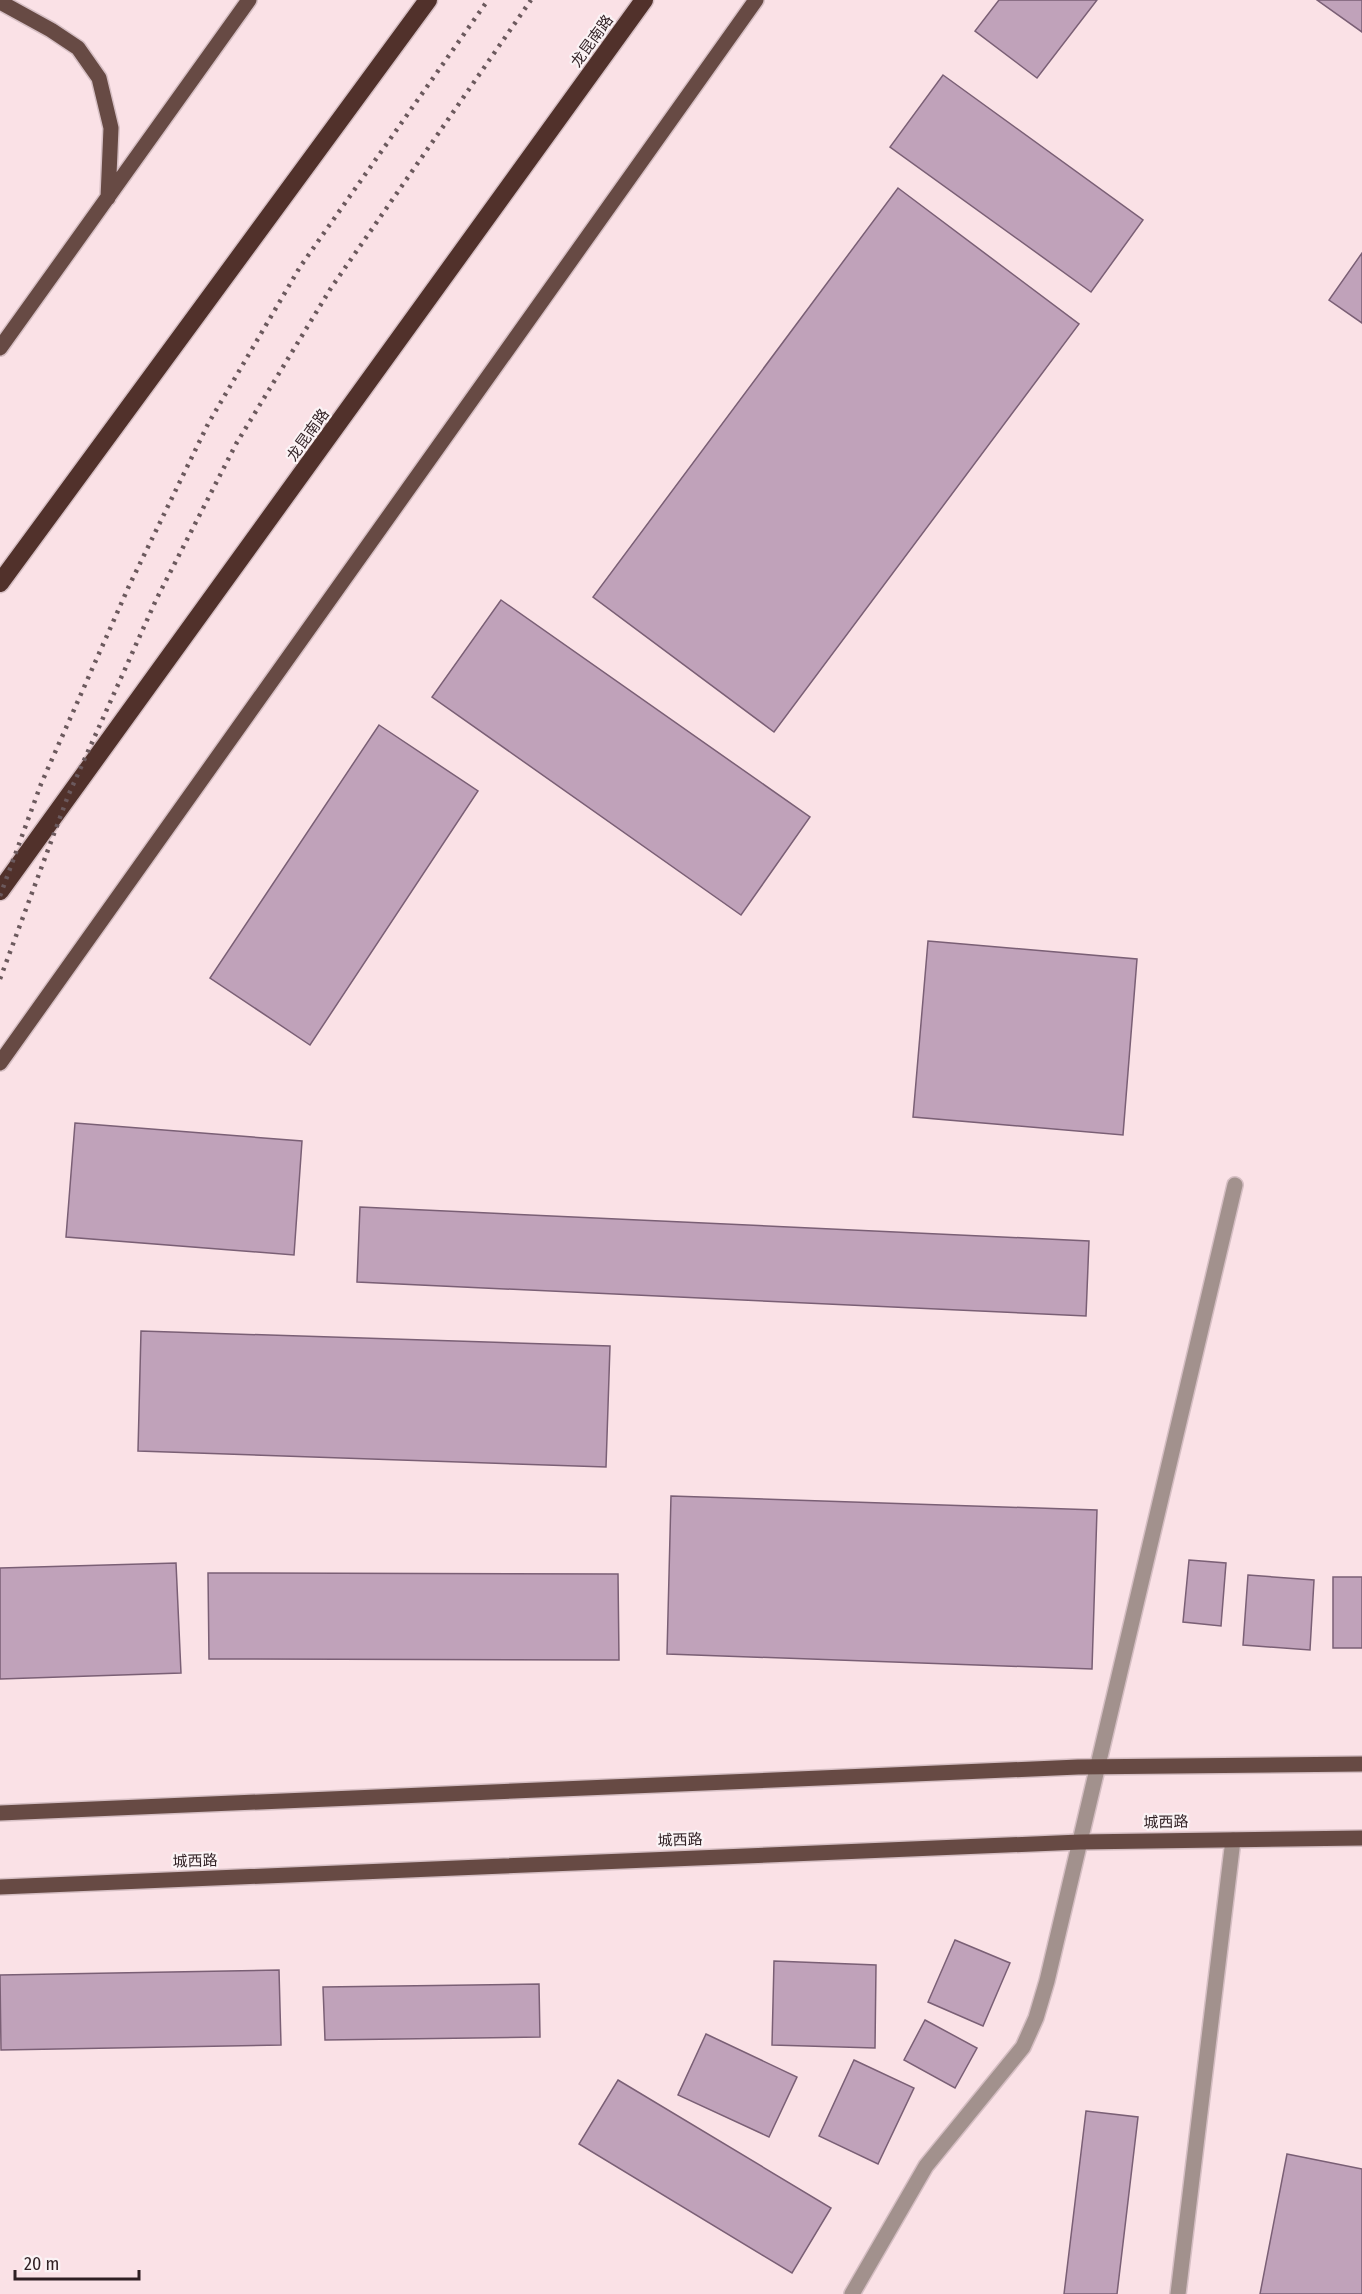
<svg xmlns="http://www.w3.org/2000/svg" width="1362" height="2294" font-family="'Fira Sans Condensed','Noto Sans SC',sans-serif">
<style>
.building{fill:#c0a2ba;stroke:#7a5f75;stroke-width:1.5}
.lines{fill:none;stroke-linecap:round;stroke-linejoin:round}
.minor-casing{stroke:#d5bec3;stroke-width:18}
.major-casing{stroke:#d5bec3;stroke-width:18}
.highway-casing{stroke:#d5bec3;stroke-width:21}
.minor{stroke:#a2918d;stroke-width:15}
.major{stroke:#674a44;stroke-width:15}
.highway{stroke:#51312b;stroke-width:18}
.rail{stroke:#6b595d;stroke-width:4.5;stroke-dasharray:3 6;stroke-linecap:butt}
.labels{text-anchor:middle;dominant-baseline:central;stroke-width:4.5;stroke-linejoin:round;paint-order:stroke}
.street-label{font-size:15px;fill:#2f1f23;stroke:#fbf3f5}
</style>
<rect width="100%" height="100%" fill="#fae1e6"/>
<path class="building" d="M999 0H1097L1037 78 975 31Z
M1317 0H1362V32Z
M943 75 1143 220 1091 292 890 147Z
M898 188 1079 324 774 732 593 597Z
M1362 253V323L1329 300Z
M501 600 810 817 741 915 432 697Z
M379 725 478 791 310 1045 210 978Z
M928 941 1137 959 1123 1135 913 1117Z
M75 1123 302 1141 294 1255 66 1237Z
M360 1207 1089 1241 1086 1316 357 1282Z
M141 1331 610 1346 606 1467 138 1451Z
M671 1496 1097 1510 1092 1669 667 1654Z
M1189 1560 1226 1563 1221 1626 1183 1622Z
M176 1563 181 1673 0 1679V1568Z
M208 1573 618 1574 619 1660 209 1659Z
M1248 1575 1314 1580 1310 1650 1243 1645Z
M1333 1577H1362V1648H1333Z
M955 1940 1010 1963 983 2026 928 2002Z
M774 1961 876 1965 875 2048 772 2045Z
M279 1970 281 2045 1 2050 0 1975Z
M539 1984 540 2037 325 2040 323 1987Z
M925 2020 977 2048 955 2088 904 2060Z
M706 2034 797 2077 769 2137 678 2095Z
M854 2060 914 2088 878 2164 819 2136Z
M618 2080 831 2208 792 2273 579 2144Z
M1086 2111 1138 2117 1117 2294H1064Z
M1287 2154 1362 2169V2294H1260Z"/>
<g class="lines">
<defs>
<path id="minor" d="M852 2294 926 2166 1023 2047 1036 2018 1047 1981 1235 1185
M1178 2294 1233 1840"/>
<path id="major" d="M0 2 51 30 78 48 99 78 111 128 108 198
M0 348 249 0
M0 1063 756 0
M0 1813 1078 1767 1362 1764
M0 1887 1080 1842 1362 1838"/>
<path id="highway" d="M0 583 428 0
M0 891 644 0"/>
</defs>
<use href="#minor" class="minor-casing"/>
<use href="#major" class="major-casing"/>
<use href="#highway" class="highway-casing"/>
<use href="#minor" class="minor"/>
<use href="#major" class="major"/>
<use href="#highway" class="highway"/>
<path class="rail" d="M0 896 41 784 129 586 208 424 300 267 488 0
M0 979 68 796 156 600 236 444 331 288 531 0"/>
</g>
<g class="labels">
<g class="street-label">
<text transform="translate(592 41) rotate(-54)">龙昆南路</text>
<text transform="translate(308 435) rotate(-54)">龙昆南路</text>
<text transform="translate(1166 1822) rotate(-1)">城西路</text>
<text transform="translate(680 1840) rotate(-2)">城西路</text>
<text transform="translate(195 1861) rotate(-2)">城西路</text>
</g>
</g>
<path d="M15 2270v9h124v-9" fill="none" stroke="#2f1f23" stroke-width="3"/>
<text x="24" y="2270" font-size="18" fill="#2f1f23" stroke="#fbf3f5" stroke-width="4.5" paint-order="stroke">20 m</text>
</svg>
